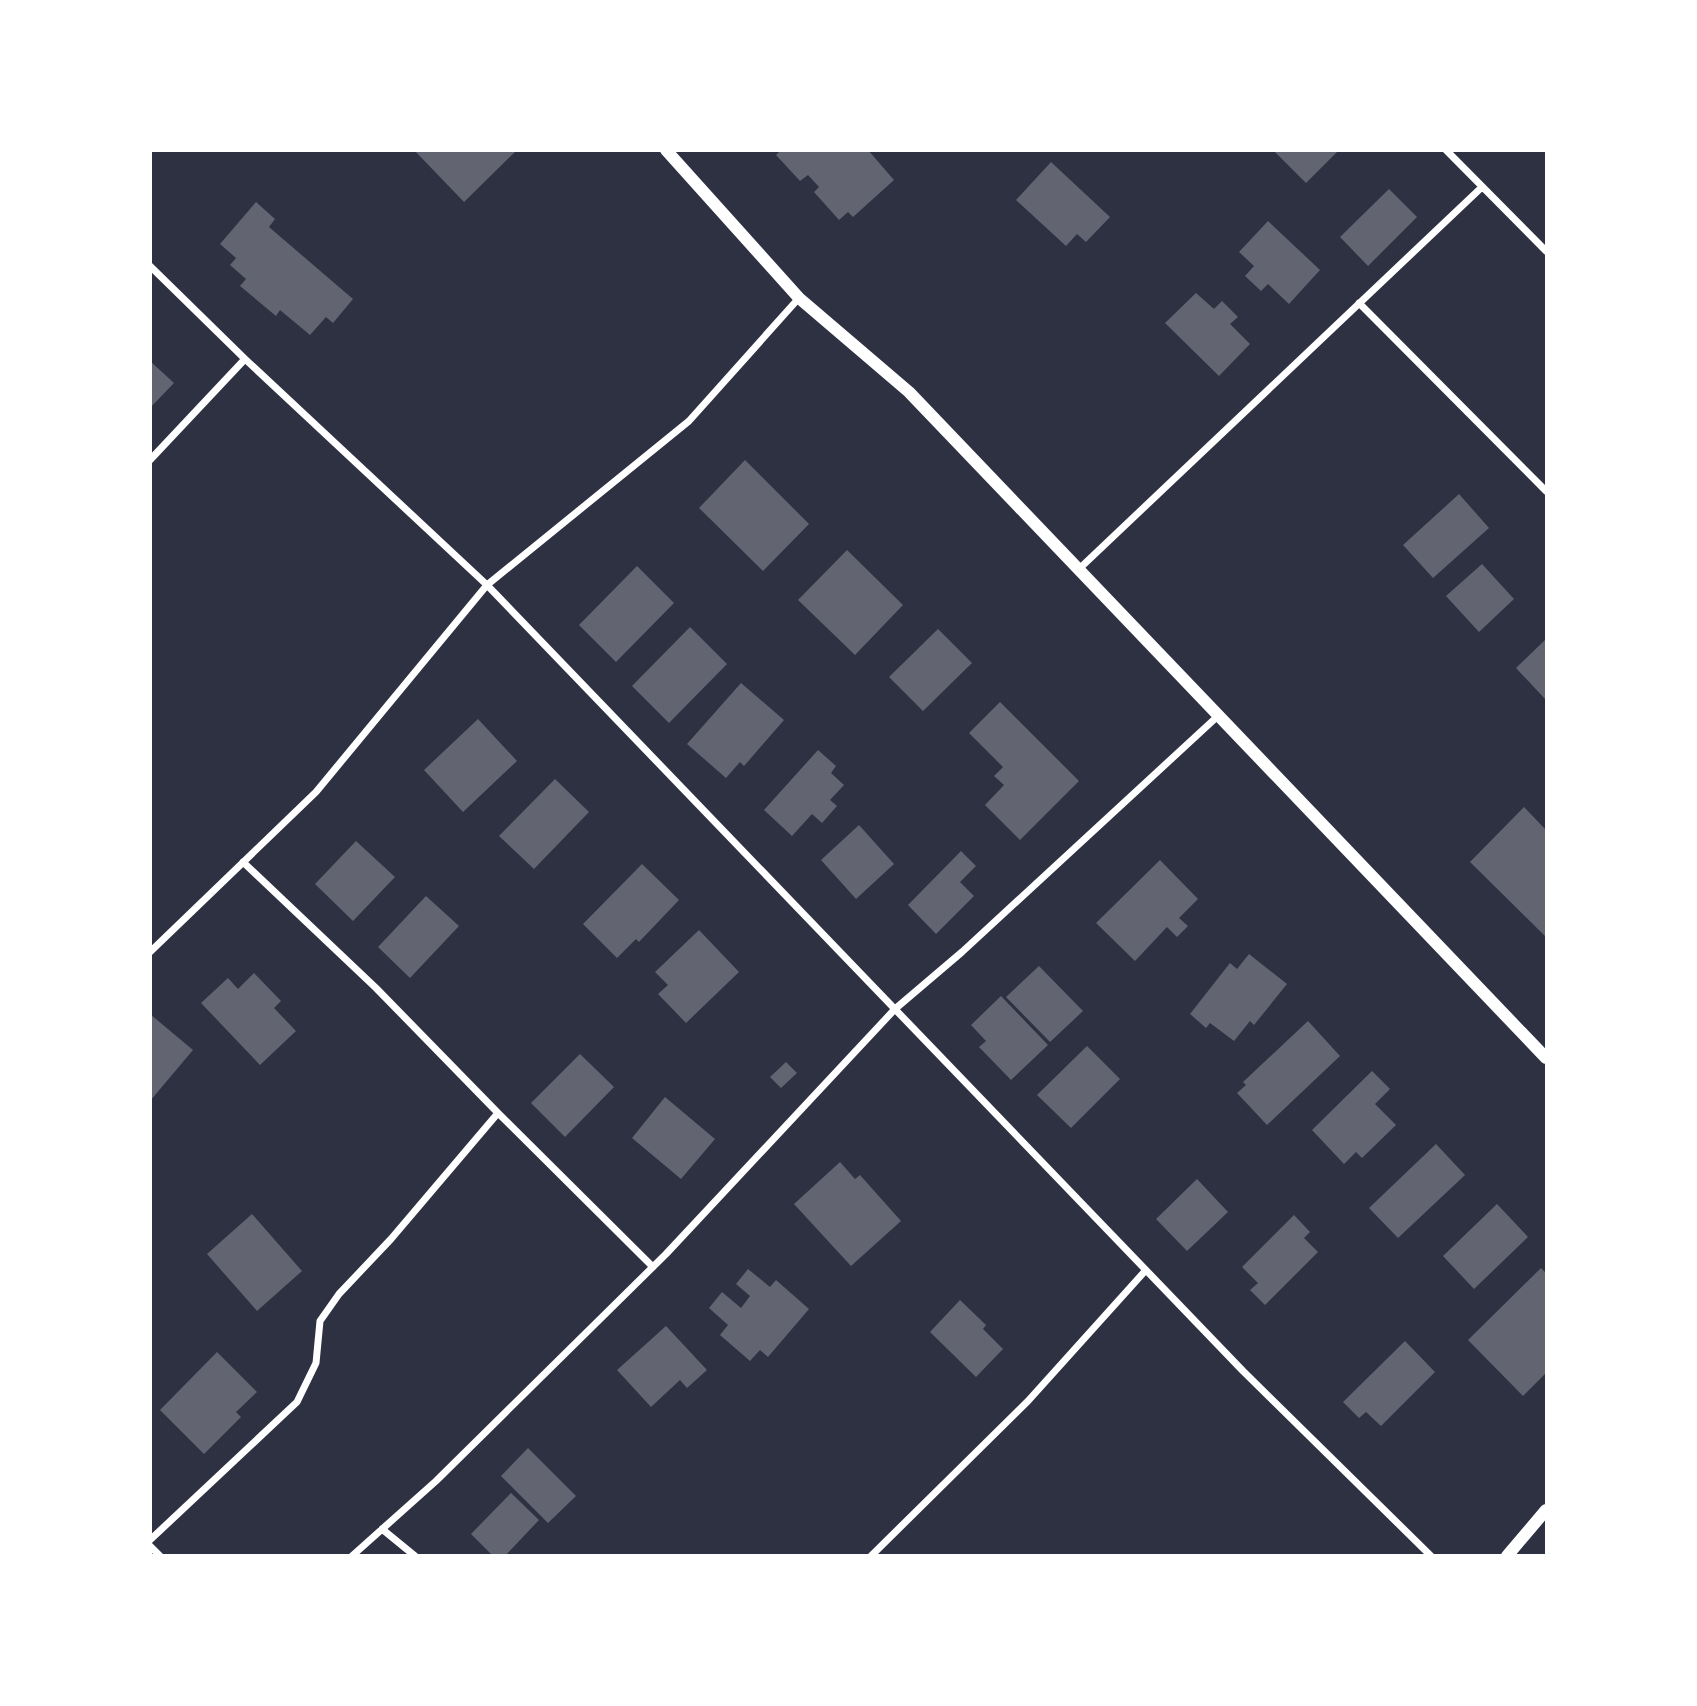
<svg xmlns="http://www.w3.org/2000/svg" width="1697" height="1706" font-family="Rubik,sans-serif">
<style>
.building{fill:#626471}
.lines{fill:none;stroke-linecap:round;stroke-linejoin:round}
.minor{stroke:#fff;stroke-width:7}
.tertiary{stroke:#fff;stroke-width:12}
</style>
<rect width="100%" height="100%" fill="#2d3142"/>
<path class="building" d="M414 150H517L464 202Z
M781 150H868L894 180 853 217 848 212 839 220 814 192 819 187 808 175 800 181 776 155Z
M1273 150H1339L1306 183Z
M1051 162 1110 217 1086 242 1077 234 1066 246 1016 200Z
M1389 189 1417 217 1368 266 1340 237Z
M256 202 275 219 269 227 353 299 333 323 326 317 310 335 280 310 276 316 240 286 246 279 230 265 236 258 220 244Z
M1268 221 1320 270 1289 304 1268 284 1261 291 1245 276 1254 266 1239 252Z
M1196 293 1214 309 1222 301 1238 317 1230 324 1250 344 1219 376 1165 323Z
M150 361 174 383 150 408Z
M745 460 809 524 763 571 699 508Z
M1459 494 1489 528 1433 578 1403 545Z
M847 550 903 605 855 655 798 600Z
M1482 564 1514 599 1479 632 1446 596Z
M637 566 674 603 616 662 579 625Z
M690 627 727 664 669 723 632 686Z
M938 629 972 663 923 711 889 677Z
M1546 639V700L1516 668Z
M741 683 784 720 744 766 740 762 726 778 687 744Z
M1000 702 1079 781 1020 840 985 805 1004 785 994 776 1003 767 969 733Z
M478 719 517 761 463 812 424 770Z
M818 750 836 766 831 773 844 785 830 800 837 806 822 823 812 814 792 836 764 810Z
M555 779 589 812 534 869 499 836Z
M1524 807 1546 830V937L1470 862Z
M859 825 894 864 856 899 821 860Z
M356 841 395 877 353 921 315 884Z
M961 851 976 866 960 882 974 896 936 934 908 905Z
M1160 860 1198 899 1179 918 1188 926 1177 937 1167 927 1135 961 1096 923Z
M642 864 679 900 639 942 636 939 617 958 583 924Z
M426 896 459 926 410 978 378 947Z
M699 930 739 972 686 1023 658 994 668 985 655 972Z
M1249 954 1287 984 1254 1025 1250 1021 1234 1041 1210 1023 1206 1028 1190 1014 1230 963 1237 969Z
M1039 966 1083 1011 1050 1042 1006 997Z
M254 973 281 1001 274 1008 296 1031 260 1065 201 1003 228 978 238 989Z
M1001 996 1048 1045 1011 1080 979 1047 986 1041 971 1025Z
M150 1014 193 1050 150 1101Z
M1308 1021 1340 1056 1267 1125 1237 1093 1246 1085 1243 1082Z
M1087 1046 1120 1079 1071 1128 1037 1095Z
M580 1054 614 1087 565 1137 531 1103Z
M786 1062 797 1073 781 1088 770 1077Z
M1372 1071 1390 1089 1375 1104 1396 1125 1362 1158 1356 1152 1344 1164 1312 1130Z
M665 1097 715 1139 681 1179 632 1138Z
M1436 1144 1465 1175 1398 1238 1369 1208Z
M840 1162 855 1179 860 1175 901 1221 851 1266 794 1204Z
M1197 1179 1228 1212 1187 1251 1156 1219Z
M1497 1204 1528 1237 1474 1289 1443 1256Z
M252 1214 302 1271 257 1311 207 1254Z
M1294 1215 1310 1232 1304 1238 1318 1252 1265 1305 1250 1290 1258 1283 1242 1267Z
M1541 1268 1546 1273V1373L1523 1396 1468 1340Z
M748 1269 770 1287 776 1280 809 1309 768 1357 760 1350 750 1361 720 1335 728 1325 709 1308 722 1292 741 1308 750 1296 736 1284Z
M960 1300 986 1325 983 1329 1003 1349 976 1377 930 1332Z
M666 1326 707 1370 687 1388 680 1380 651 1407 617 1370Z
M1405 1341 1435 1372 1381 1426 1366 1412 1359 1418 1343 1402Z
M217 1352 257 1392 236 1412 241 1417 204 1454 160 1410Z
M528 1448 576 1496 548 1523 501 1476Z
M511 1493 539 1520 505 1556H493L471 1534Z"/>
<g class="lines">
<path class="minor" d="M1446 150 1546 251
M150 266 245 359 150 460
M1359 303 1546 491
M245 359 487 585 1243 1371 1431 1556
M1079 569 1482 187
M150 952 316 792 487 585 689 421 799 298
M498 1113 653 1267
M382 1529 415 1556
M150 1540 297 1402 316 1363 320 1321 339 1294 391 1239 498 1113 376 988 243 862
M150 1546 160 1556
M352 1556 436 1481 666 1254 895 1009 962 952 1219 715
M871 1556 1028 1401 1146 1270"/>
<path class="tertiary" d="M666 150 799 298 909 392 1546 1058
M1507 1556 1546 1510"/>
</g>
<rect width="1697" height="1706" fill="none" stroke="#ffffff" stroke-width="304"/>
</svg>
